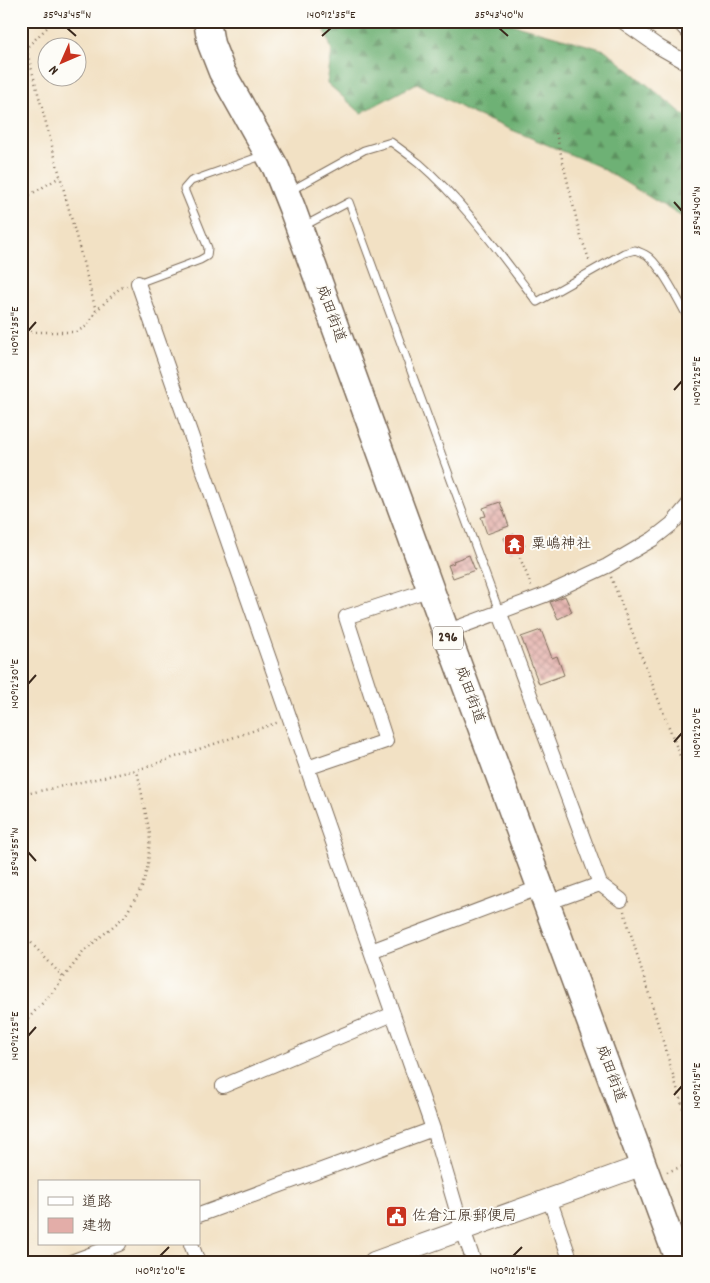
<svg xmlns="http://www.w3.org/2000/svg" width="710" height="1283" font-family="Dekko,'Klee One',sans-serif">
<style>
.forest{fill:url(#forest-firs);stroke:#546e49}
.building{fill:url(#building-cross-hatch)}
.lines{fill:none;stroke-linecap:round;stroke-linejoin:round}
.lane-casing{stroke:#7b6a58;stroke-width:9}
.street-casing{stroke:#7b6a58;stroke-width:16}
.secondary-casing{stroke:#7b6a58;stroke-width:22}
.highway-casing{stroke:#7b6a58;stroke-width:29}
.path{stroke:#7b6a58;stroke-width:2.5;stroke-dasharray:1 4;stroke-linecap:butt}
.lane{stroke:#fff;stroke-width:7}
.street{stroke:#fff;stroke-width:14}
.secondary{stroke:#fff;stroke-width:20}
.highway{stroke:#fff;stroke-width:26}
.ticks{fill:none;stroke:#3b2a1e;stroke-width:2}
.labels{text-anchor:middle;dominant-baseline:central;stroke-width:4;stroke-linejoin:round;paint-order:stroke}
.shield{fill:#fdfcf7;stroke:#75695f;stroke-width:1}
.shield-label{font-size:14px;font-weight:bold;fill:#3b2a1e}
.street-label{font-size:15px;fill:#3b2a1e;stroke:#fdfcf7}
.poi-label{font-size:15px;fill:#3b2a1e;stroke:#fdfcf7;text-anchor:start}
.neatline{fill:none;stroke:#3b2a1e;stroke-width:2}
.ticks-label{font-size:12px;text-anchor:middle;fill:#3b2a1e}
</style>
<defs>
<pattern id="forest-firs" width="22" height="20" patternUnits="userSpaceOnUse" patternTransform="scale(1.25)"><rect width="22" height="20" fill="#6eb174"/><path d="M5 1l3.5 6h-7zM16 11l3.5 6h-7z" fill="#5c905f"/></pattern>
<pattern id="building-cross-hatch" width="8" height="8" patternUnits="userSpaceOnUse" patternTransform="scale(1.25)"><rect width="8" height="8" fill="#e3ada8"/><path d="M0 0l8 8M0 8l8-8" fill="none" stroke="#b98d88"/></pattern>
</defs>
<rect width="100%" height="100%" fill="#fdfcf7"/>
<filter id="ink" filterUnits="userSpaceOnUse"><feTurbulence type="fractalNoise" baseFrequency=".02" numOctaves="2"/><feDisplacementMap in="SourceGraphic" scale="10" xChannelSelector="R" yChannelSelector="G"/><feConvolveMatrix kernelMatrix="1 2 1 2 8 2 1 2 1" color-interpolation-filters="sRGB"/></filter>
<filter id="wash" filterUnits="userSpaceOnUse"><feTurbulence type="fractalNoise" baseFrequency=".0096" numOctaves="4" result="noise"/><feDisplacementMap in="SourceGraphic" scale="20" xChannelSelector="R" yChannelSelector="G"/><feGaussianBlur stdDeviation="1.12" result="paint"/><feColorMatrix in="noise" values="0 0 0 0 0 0 0 0 0 0 0 0 0 0 0 0 0 1.4 0 .05"/><feComposite in="paint" operator="in"/></filter>
<g filter="url(#wash)">
<rect width="100%" height="100%" fill="#f2e1c4"/>
<path class="forest" d="M322 21H501L605 50 689 119V221L598 166 469 112 417 83 361 113 327 83 332 51Z"/>
<g id="blocks">
<path class="building" d="M500 502 509 526 487 534 481 517 486 516 483 508Z
M514 534 515 536 520 534 525 546 510 552 504 538Z
M469 555 475 570 453 578 448 565 454 563 453 561Z
M565 596 572 612 558 619 550 602Z
M541 630 552 658 557 656 564 675 539 684 521 637Z"/>
</g>
</g>
<g filter="url(#ink)">
<use href="#blocks" fill-opacity="0" stroke="#7b6a58" stroke-width="1"/>
<g class="lines">
<defs>
<path id="lane" d="M290 191 364 150 391 142C401 149 410 156 419 163 465 203 500 254 537 302L624 253 635 250C640 252 646 254 649 257 663 269 680 303 689 320
M304 226 349 202 499 611
M138 283 200 260 207 256 208 248 184 189 191 181 264 155"/>
<path id="street" d="M622 21 659 47 689 64
M678 21 689 33
M138 283 433 1129 462 1228 474 1262
M499 611 600 884
M446 632 545 595 607 566 653 539 672 524 689 504
M307 768 386 741 346 617 431 589
M547 903 600 884 621 900
M371 951 541 887
M223 1086 393 1014
M549 1198 571 1262
M199 1215 433 1129
M191 1244 198 1262
M71 1262 119 1244"/>
<path id="secondary" d="M374 1262 643 1165"/>
<path id="highway" d="M207 21 211 44 222 72 276 168 292 208 446 632 679 1262"/>
</defs>
<use href="#lane" class="lane-casing"/>
<use href="#street" class="street-casing"/>
<use href="#secondary" class="secondary-casing"/>
<use href="#highway" class="highway-casing"/>
<path class="path" d="M54 21 26 48 96 311
M21 51 26 48
M556 133 580 234 590 262
M21 200 60 177
M21 332H76L87 326 96 311 120 288 127 286
M518 553 532 587
M611 577 689 779
M21 795 137 770 279 722
M624 911 689 1128
M21 932 64 978
M21 1026 52 993 84 951 125 916 142 887 148 865 150 834 137 770
M667 1172 689 1164"/>
<use href="#lane" class="lane"/>
<use href="#street" class="street"/>
<use href="#secondary" class="secondary"/>
<use href="#highway" class="highway"/>
</g>
</g>
<path class="ticks" d="M67 28 76 36M499 28 508 36M322 36 331 28M674 202 682 211M28 331 36 322M674 390 682 381M28 684 36 675M674 742 682 733M28 852 36 861M28 1036 36 1027M674 1095 682 1086M160 1256 169 1247M513 1256 522 1247"/>
<defs>
<symbol id="temple-square" viewBox="-11 -11 22 22"><rect x="-9" y="-9" width="18" height="18" rx="4" fill="#c8321e" stroke="#fdfcf7"/><path d="M0-6L5-2H3V0L6.5 2.5H4V6H1.5V3h-3V6H-4V2.5H-6.5L-3 0V-2H-5Z" fill="#fff"/></symbol>
<symbol id="civic-square" viewBox="-11 -11 22 22"><rect x="-9" y="-9" width="18" height="18" rx="4" fill="#c8321e" stroke="#fdfcf7"/><path d="M-.6-6.5H3V-4.5H.6V-3L4-1V1h2V6H-6V1h2V-1L-.6-3ZM-1.2 2.5V6h2.4V2.5Z" fill="#fff"/></symbol>
</defs>
<g fill-rule="evenodd">
<use href="#temple-square" x="502" y="532" width="25" height="25"/>
<use href="#civic-square" x="384" y="1204" width="25" height="25"/>
</g>
<g class="labels">
<rect class="shield" x="433" y="626.5" width="30" height="23" rx="4"/>
<g class="shield-label">
<text x="448" y="638">296</text>
</g>
<g class="street-label">
<text transform="translate(330 314) rotate(70)">成田街道</text>
<text transform="translate(469 695) rotate(70)">成田街道</text>
<text transform="translate(610 1074) rotate(70)">成田街道</text>
</g>
<g class="poi-label">
<text x="531" y="545">粟嶋神社</text>
<text x="412" y="1217">佐倉江原郵便局</text>
</g>
</g>
<rect width="710" height="1283" fill="none" stroke="#fdfcf7" stroke-width="55"/>
<rect x="38" y="1180" width="162" height="65" fill="#fdfcf7" stroke="#afa8a0"/>
<rect x="48" y="1197" width="25" height="8" fill="#ffffff" stroke="#afa8a0"/>
<text x="82" y="1206" font-size="15" fill="#3b2a1e">道路</text>
<rect x="48" y="1218" width="25" height="15" fill="#e3ada8" stroke="#afa8a0"/>
<text x="82" y="1230" font-size="15" fill="#3b2a1e">建物</text>
<g transform="translate(62 62) rotate(225)"><circle r="24" fill="#fdfcf7" stroke="#afa8a0"/>
<path d="M0-4L9 19L0 12L-9 19Z" fill="#c8321e"/>
<text y="-8" font-size="14" font-weight="bold" text-anchor="middle" fill="#3b2a1e">N</text>
</g>
<rect x="28" y="28" width="654" height="1228" class="neatline"/>
<g class="ticks-label">
<text x="67" y="18">35°43'45"N</text>
<text x="331" y="18">140°12'35"E</text>
<text x="499" y="18">35°43'40"N</text>
<text transform="translate(696 211) rotate(-90)" y="4">35°43'40"N</text>
<text transform="translate(14 331) rotate(-90)" y="4">140°12'35"E</text>
<text transform="translate(696 381) rotate(-90)" y="4">140°12'25"E</text>
<text transform="translate(14 684) rotate(-90)" y="4">140°12'30"E</text>
<text transform="translate(696 733) rotate(-90)" y="4">140°12'20"E</text>
<text transform="translate(14 852) rotate(-90)" y="4">35°43'55"N</text>
<text transform="translate(14 1036) rotate(-90)" y="4">140°12'25"E</text>
<text transform="translate(696 1086) rotate(-90)" y="4">140°12'15"E</text>
<text x="160" y="1274">140°12'20"E</text>
<text x="513" y="1274">140°12'15"E</text>
</g>
</svg>
